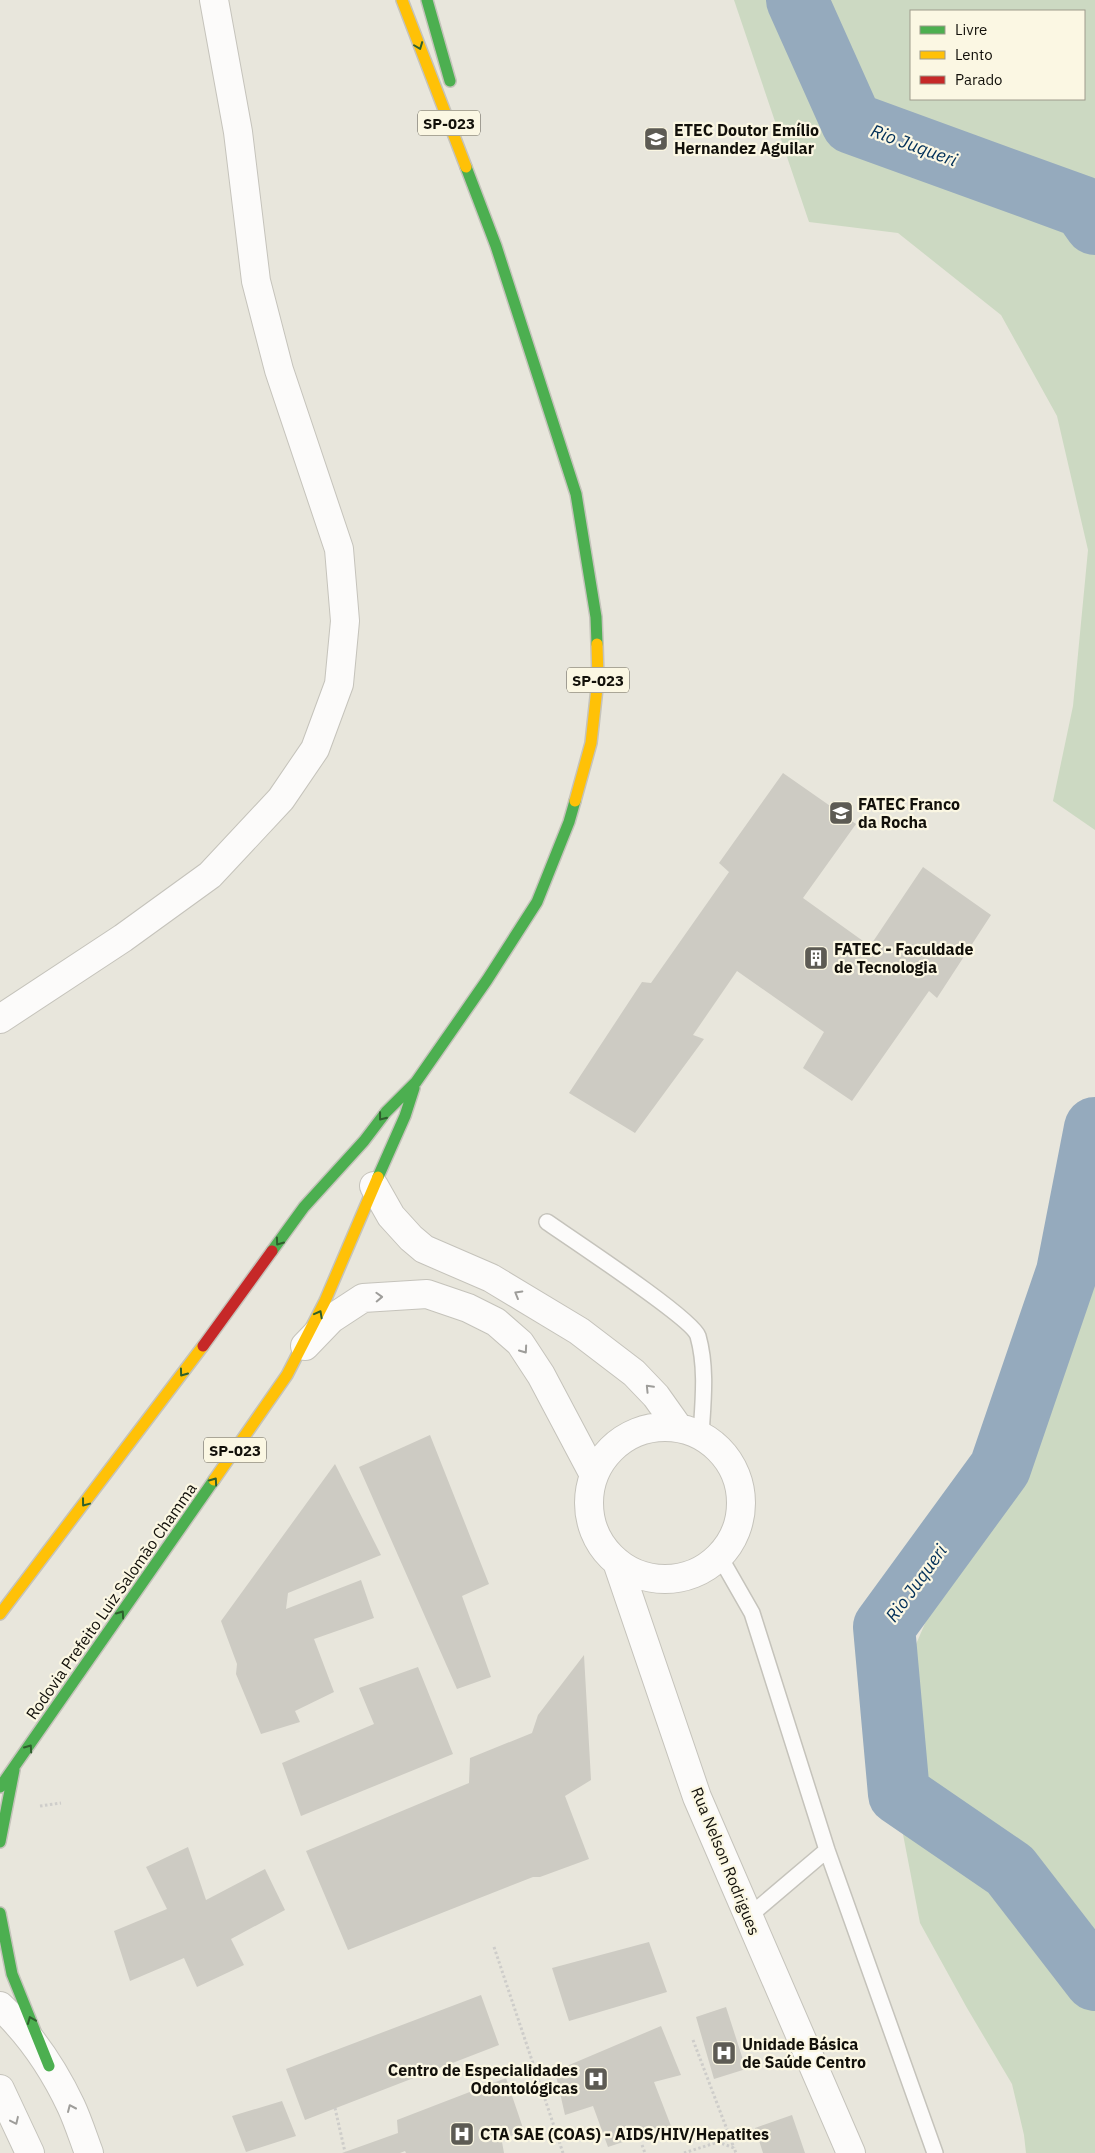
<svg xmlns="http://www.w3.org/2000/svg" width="1095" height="2153" font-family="'IBM Plex Sans',sans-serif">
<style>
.green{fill:#ccd9c2;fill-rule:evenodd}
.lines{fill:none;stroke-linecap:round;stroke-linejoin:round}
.river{stroke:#95aabd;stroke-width:62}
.building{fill:#cdcbc3}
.lane-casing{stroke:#c5c3bb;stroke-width:18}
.street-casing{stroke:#c5c3bb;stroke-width:30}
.fast-casing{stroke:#c5c3bb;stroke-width:14}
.slow-casing{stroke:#c5c3bb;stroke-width:14}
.jam-casing{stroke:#c5c3bb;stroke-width:14}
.path{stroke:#cecdca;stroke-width:3;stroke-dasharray:2.5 2.5;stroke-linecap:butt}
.lane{stroke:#fcfbfa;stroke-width:15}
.street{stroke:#fcfbfa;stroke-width:28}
.fast{stroke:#4caf50;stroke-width:11}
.slow{stroke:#ffc107;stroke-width:11}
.jam{stroke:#c62828;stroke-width:11}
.oneway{stroke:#2f602d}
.oneway2{stroke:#9e9d9a}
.labels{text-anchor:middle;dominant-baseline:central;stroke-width:4.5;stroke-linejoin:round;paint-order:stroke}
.shield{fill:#fbf7e3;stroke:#58554b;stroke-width:1}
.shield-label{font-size:15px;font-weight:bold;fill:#12100a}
.poi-label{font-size:16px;font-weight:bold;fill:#12100a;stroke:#fbf7e3;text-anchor:start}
.street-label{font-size:16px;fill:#12100a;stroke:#fbf7e3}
.water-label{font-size:18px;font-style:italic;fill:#002f58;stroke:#fbf7e3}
</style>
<rect width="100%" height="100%" fill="#e8e6dc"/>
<path class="green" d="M734 0H1095V830L1053 801 1073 706 1088 550 1057 416 1001 315 898 233 809 222ZM1084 11V99H911V11Z
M1095 1227V2153H1026L1024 2135 1012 2084 967 2008 920 1923 902 1829 904 1672 942 1584 1020 1478 1059 1370Z"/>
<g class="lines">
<path class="river" d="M797 0 852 123 1083 207 1095 224
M1095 1128 1067 1272 1000 1468 884 1627 899 1794 1010 1870 1095 1980"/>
</g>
<path class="building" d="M783 773 856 824 803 898 870 946 923 867 991 915 937 998 929 991 852 1101 803 1068 824 1032 737 971 693 1035 704 1039 635 1133 569 1093 642 982 651 983 729 872 719 863Z
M430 1435 489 1584 462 1596 491 1677 457 1689 359 1467Z
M335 1464 381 1555 288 1593 286 1609 361 1580 374 1618 314 1639 334 1692 295 1711 300 1722 261 1734 236 1674 237 1664 221 1621Z
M584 1655 591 1780 565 1796 589 1859 540 1877H533L348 1950 306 1851 469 1783 470 1758 532 1733 538 1715Z
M418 1667 453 1754 301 1816 282 1763 374 1724 359 1688Z
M188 1847 206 1900 265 1869 285 1910 231 1939 244 1965 197 1987 184 1958 130 1981 114 1931 167 1909 146 1867Z
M649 1942 667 1992 569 2021 552 1968Z
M481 1995 499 2045 305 2120 286 2069Z
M726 2007 746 2069 714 2079 696 2017Z
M661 2026 681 2075 654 2082 671 2126 608 2147 593 2106 565 2115 555 2071Z
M506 2078 523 2128 502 2142 504 2153H406L405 2151 400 2153H342L398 2133 397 2120Z
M282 2101 296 2136 246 2152 232 2116Z
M792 2115 805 2153H763L755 2128Z"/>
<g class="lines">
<defs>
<path id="lane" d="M547 1222C570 1238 693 1319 698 1336 707 1368 703 1402 701 1435
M720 1557 752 1613 827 1850 935 2153
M748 1917 827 1850"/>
<path id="street" d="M0 1019 123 938 210 875 281 799 315 749 339 684 345 621 339 549 279 370 256 281 238 132 214 0
M374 1186 391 1216 411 1238 424 1249 491 1278 579 1331 634 1373 656 1396 678 1427
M305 1346 331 1319 363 1298 427 1294 468 1308 496 1322 520 1343 541 1375 594 1475
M589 1503a76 76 0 1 1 152 0a76 76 0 1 1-152 0Z
M617 1562 697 1797 851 2153
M0 2006C29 2033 54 2070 71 2106 78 2121 83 2137 89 2153
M0 2089 30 2153"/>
<path id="fast" d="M427 0 450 81
M466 167 496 246 576 494 596 617 597 644
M378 1177 405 1116 414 1088
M272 1251 304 1207 364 1141 386 1112 416 1082 487 980 537 902 569 822 575 801
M0 1787 214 1480
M0 1842 14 1770
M0 1913 12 1974 49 2066"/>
<path id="slow" d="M402 0 466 167
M575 801 591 743 598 679 597 644
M214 1480 287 1375 325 1301 378 1177
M0 1614 203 1346"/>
<path id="jam" d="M203 1346 272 1251"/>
</defs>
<use href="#lane" class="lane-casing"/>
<use href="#street" class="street-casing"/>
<use href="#fast" class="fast-casing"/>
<use href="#slow" class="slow-casing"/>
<use href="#jam" class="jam-casing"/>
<path class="path" d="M40 1806 61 1803
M494 1947 563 2153
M693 2040 734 2148
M335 2108 345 2152
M642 2145 645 2153
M684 2153 718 2142 734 2148 736 2153"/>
<use href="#lane" class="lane"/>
<use href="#street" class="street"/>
<use href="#fast" class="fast"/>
<use href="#slow" class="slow"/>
<use href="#jam" class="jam"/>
</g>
<defs><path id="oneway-chevron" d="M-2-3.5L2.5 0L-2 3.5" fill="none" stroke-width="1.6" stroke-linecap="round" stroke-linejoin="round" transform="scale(1.25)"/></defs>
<g class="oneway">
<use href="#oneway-chevron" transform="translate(419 46) rotate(69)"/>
<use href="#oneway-chevron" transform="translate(382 1117) rotate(128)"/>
<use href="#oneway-chevron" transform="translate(279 1242) rotate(126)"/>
<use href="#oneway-chevron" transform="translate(319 1314) rotate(-62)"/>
<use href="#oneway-chevron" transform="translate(183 1373) rotate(126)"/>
<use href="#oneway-chevron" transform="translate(214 1481) rotate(-55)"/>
<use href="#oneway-chevron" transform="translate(85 1503) rotate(127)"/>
<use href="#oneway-chevron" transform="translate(121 1614) rotate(-55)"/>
<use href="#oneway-chevron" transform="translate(29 1748) rotate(-55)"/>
<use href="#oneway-chevron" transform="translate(31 2020) rotate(-112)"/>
</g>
<g class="oneway2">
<use href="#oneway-chevron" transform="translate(518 1294) rotate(-150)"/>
<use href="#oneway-chevron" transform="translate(379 1297) rotate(-2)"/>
<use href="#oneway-chevron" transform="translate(524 1350) rotate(55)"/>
<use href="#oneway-chevron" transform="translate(649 1388) rotate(-134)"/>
<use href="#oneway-chevron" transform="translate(71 2108) rotate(-114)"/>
<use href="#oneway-chevron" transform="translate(15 2121) rotate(65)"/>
</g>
<defs>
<symbol id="university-square" viewBox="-11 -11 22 22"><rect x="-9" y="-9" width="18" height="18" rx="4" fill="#5d5b54" stroke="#fbf7e3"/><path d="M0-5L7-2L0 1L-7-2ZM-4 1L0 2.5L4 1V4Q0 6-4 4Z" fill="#fff"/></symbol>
<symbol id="building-square" viewBox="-11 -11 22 22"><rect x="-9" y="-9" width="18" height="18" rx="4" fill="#5d5b54" stroke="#fbf7e3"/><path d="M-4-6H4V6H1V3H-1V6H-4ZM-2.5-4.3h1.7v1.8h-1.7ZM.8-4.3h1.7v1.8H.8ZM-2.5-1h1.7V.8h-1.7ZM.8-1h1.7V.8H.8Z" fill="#fff"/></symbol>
<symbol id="hospital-square" viewBox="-11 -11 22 22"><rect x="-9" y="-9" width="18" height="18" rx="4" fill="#5d5b54" stroke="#fbf7e3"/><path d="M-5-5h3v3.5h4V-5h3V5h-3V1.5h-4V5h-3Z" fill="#fff"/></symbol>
</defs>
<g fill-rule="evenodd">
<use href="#university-square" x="642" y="125" width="28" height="28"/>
<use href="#university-square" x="827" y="799" width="28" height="28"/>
<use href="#building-square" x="802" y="944" width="28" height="28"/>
<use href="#hospital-square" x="710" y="2039" width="28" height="28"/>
<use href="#hospital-square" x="582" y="2065" width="28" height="28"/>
<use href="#hospital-square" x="448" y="2120" width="28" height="28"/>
</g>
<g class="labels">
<g class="shield">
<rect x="418" y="110.5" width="62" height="25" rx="4"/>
<rect x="567" y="667.5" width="62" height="25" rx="4"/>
<rect x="204" y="1437.5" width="62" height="25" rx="4"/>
</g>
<g class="shield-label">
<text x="449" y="123">SP-023</text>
<text x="598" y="680">SP-023</text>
<text x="235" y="1450">SP-023</text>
</g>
<g class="poi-label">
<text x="674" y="130">ETEC Doutor Emílio<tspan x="674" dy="18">Hernandez Aguilar</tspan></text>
<text x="858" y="804">FATEC Franco<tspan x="858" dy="18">da Rocha</tspan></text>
<text x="834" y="949">FATEC - Faculdade<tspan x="834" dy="18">de Tecnologia</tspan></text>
<text x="742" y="2044">Unidade Básica<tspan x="742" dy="18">de Saúde Centro</tspan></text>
<text x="578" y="2070" text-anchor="end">Centro de Especialidades<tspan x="578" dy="18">Odontológicas</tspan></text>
<text x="480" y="2134">CTA SAE (COAS) - AIDS/HIV/Hepatites</text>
</g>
<g class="street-label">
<text transform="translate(111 1601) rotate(-55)">Rodovia Prefeito Luiz Salomão Chamma</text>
<text transform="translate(726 1861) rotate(68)">Rua Nelson Rodrigues</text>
</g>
<g class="water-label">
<text transform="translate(914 145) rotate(20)">Rio Juqueri</text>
<text transform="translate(916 1583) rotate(-54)">Rio Juqueri</text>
</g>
</g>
<rect x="910" y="10" width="175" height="90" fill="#fbf7e3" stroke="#9e9b8c"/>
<rect x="920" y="26" width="25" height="8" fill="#4caf50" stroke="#9e9b8c"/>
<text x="955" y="35" font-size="15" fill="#12100a">Livre</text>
<rect x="920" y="51" width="25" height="8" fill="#ffc107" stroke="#9e9b8c"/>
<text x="955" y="60" font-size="15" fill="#12100a">Lento</text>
<rect x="920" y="76" width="25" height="8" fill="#c62828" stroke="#9e9b8c"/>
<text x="955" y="85" font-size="15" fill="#12100a">Parado</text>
</svg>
